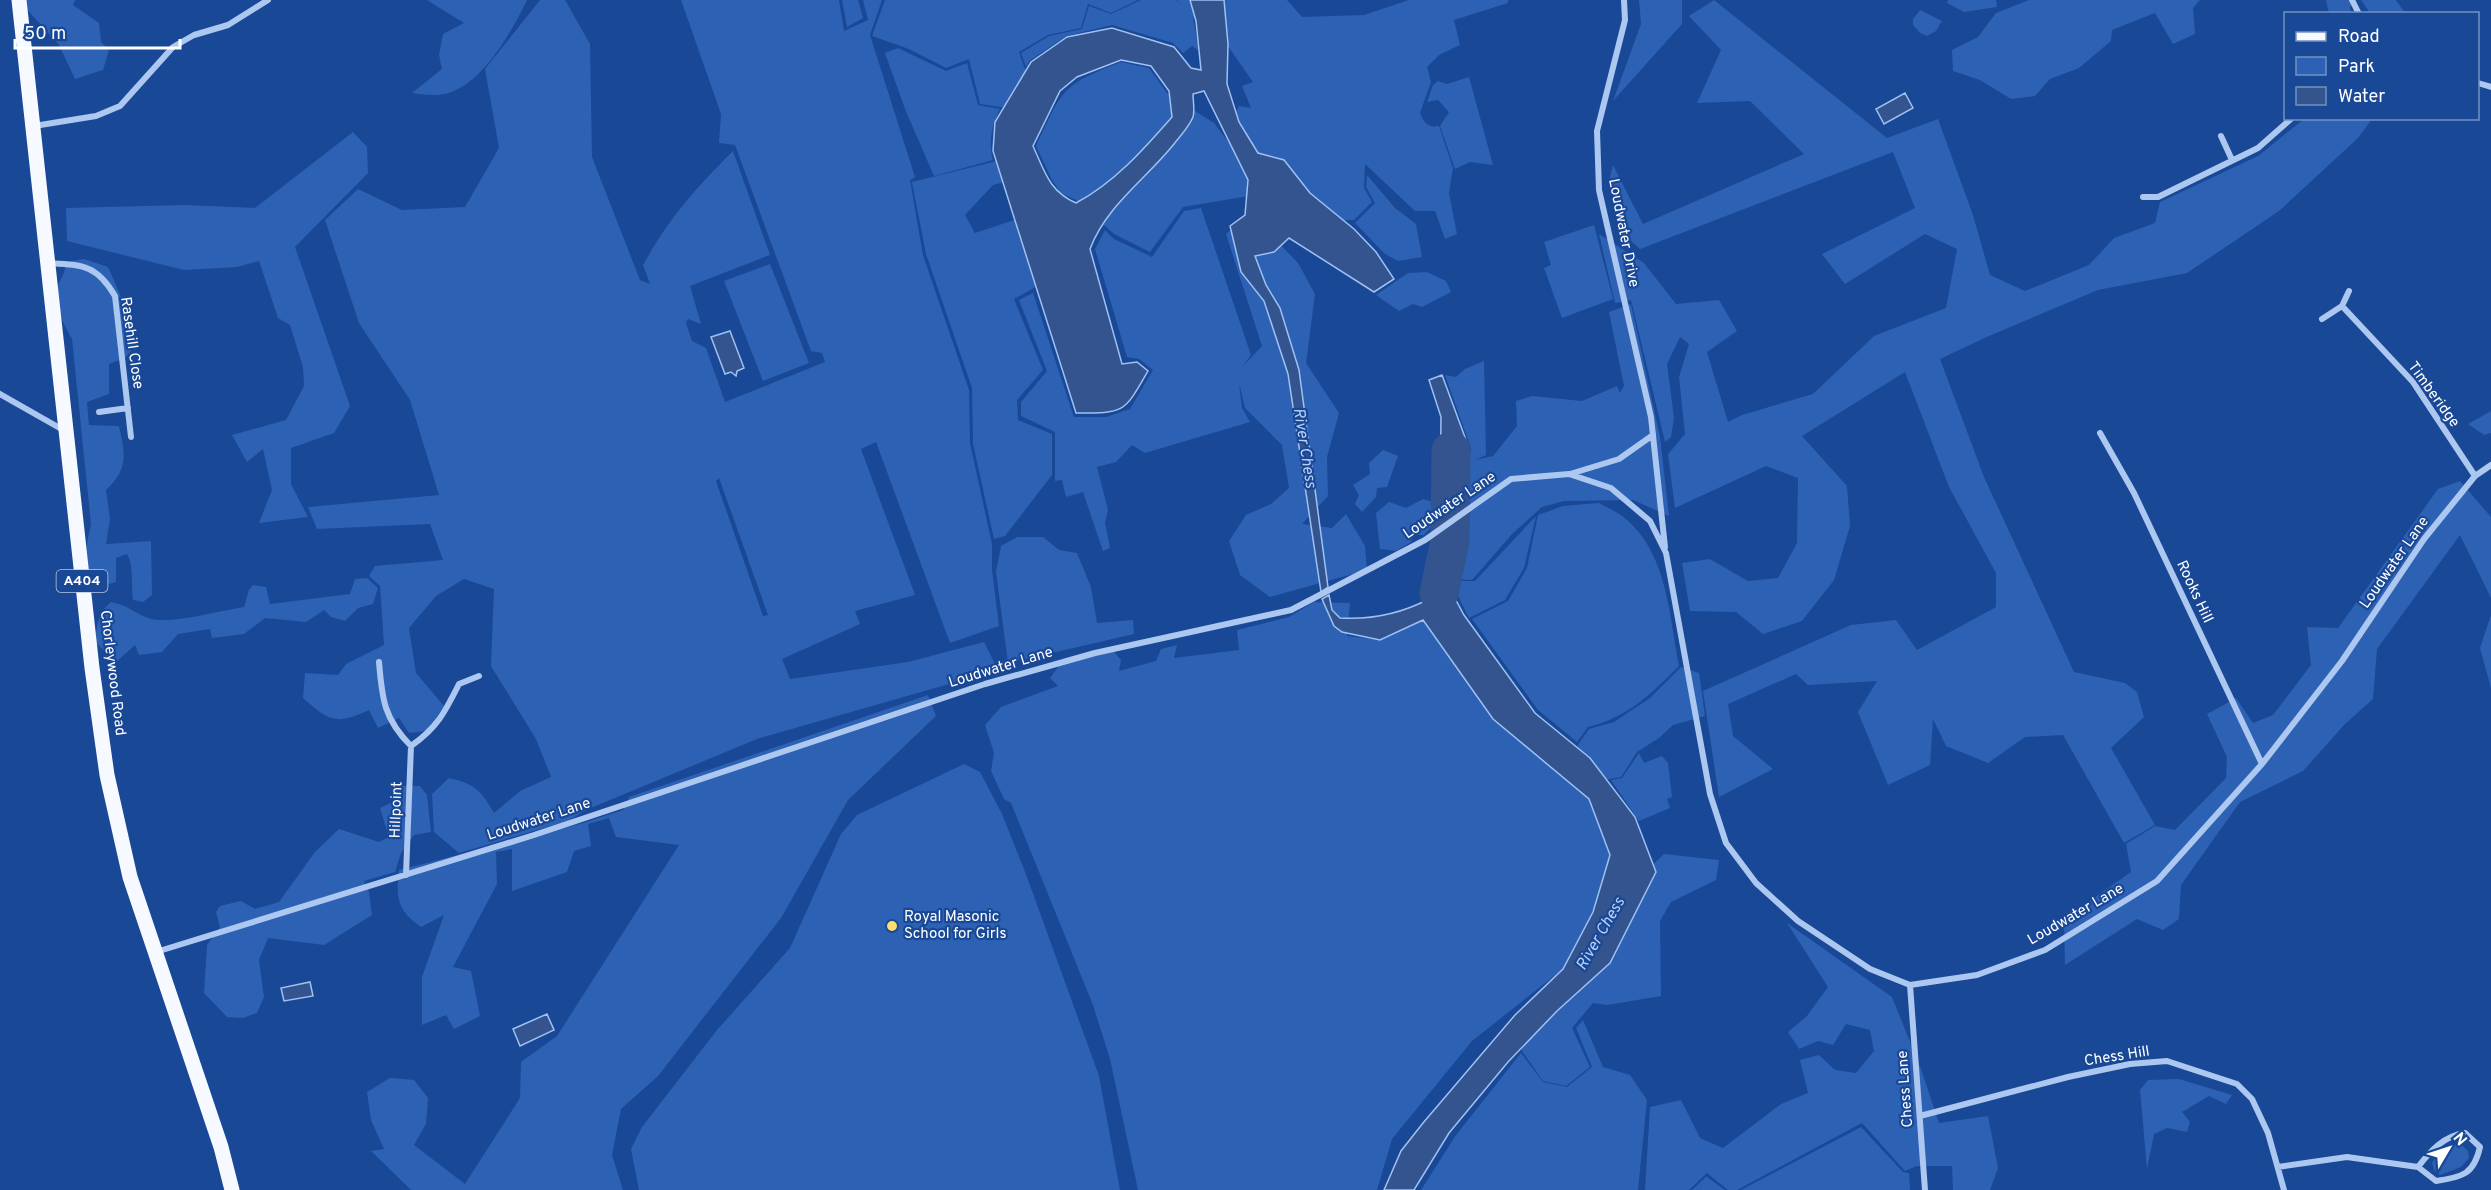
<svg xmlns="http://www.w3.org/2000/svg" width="2491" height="1190" font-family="Overpass,sans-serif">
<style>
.green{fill:#2d61b4;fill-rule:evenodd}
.water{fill:#33548e;stroke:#9fc1f3;stroke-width:1.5;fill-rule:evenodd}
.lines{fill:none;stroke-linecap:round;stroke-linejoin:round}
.river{stroke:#33548e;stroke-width:39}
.street{stroke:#acc7f0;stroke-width:6}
.primary{stroke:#f6f9ff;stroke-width:15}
.poi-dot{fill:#ffde6c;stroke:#194896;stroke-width:2}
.labels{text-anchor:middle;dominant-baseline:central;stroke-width:4.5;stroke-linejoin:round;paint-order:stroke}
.shield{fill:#194896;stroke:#bac8e0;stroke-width:1.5}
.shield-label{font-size:14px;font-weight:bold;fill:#fff}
.street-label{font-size:15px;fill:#fff;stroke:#194896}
.poi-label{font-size:15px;fill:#fff;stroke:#194896;text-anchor:start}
.water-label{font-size:16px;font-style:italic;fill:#b9d1f7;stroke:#194896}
</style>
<rect width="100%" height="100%" fill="#194896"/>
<path class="green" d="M23 0H75L73 5 99 23 101 42 109 50 103 70 75 79 59 45 24 6Z
M427 0H527C513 29 486 78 454 91 440 97 427 95 412 93L442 69 439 55 443 34 464 23Z
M540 0H565L590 44 592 157 640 280 650 284 643 265C669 218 695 189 733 151L770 255 690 286 701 324 688 319 686 323 692 341 706 348 725 402 825 362 822 353 811 351 735 145 719 143 721 114 681 0H839L844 31 868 20 863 0H882L870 35 915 177 910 180 923 255 969 390 970 443 992 544V570L999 626 950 643 876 442 861 449 915 595 855 611 860 624 782 659 790 679 908 662 984 642 998 670 757 739 586 810 568 821 459 853 434 832 432 794 449 778C475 784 481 790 494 813L520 791 551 777 536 739 491 666 494 589 464 579 436 596 409 628 416 673 444 706 427 731 409 733 399 718 378 728 369 710C336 725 330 722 303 698L305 673 338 675 346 664 384 645 380 586 369 576 375 566 443 560 430 524 317 529 308 507 439 495 410 400 359 323 325 220 358 189 402 210 465 207 499 148 485 69ZM719 478 768 615 763 616 716 481Z
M842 0H858L863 18 847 27Z
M885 0H1138L1111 13 1088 4 1081 28 1048 35 1019 52 1029 81 1014 109 980 104 969 59 946 68 909 49 872 36Z
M1141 0H1176L1180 4 1177 0H1287L1302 17 1364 15 1409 0H1508V3L1454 20 1460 45 1439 55 1427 67 1431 82 1420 113C1424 123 1428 128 1439 126L1453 168 1449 193 1457 234 1445 239 1435 211H1415L1365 164 1364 188 1372 202 1354 220H1334L1249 154 1232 121 1239 106 1251 108 1242 86 1253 82 1218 32 1193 17 1199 51 1192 46 1183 53 1173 43 1112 25 1066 36 1029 61 1026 67 1021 53 1049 36 1082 29 1089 6 1111 14Z
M1639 0H1682V24L1613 101 1641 24Z
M1714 0 1887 138 1938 119 1973 215 1990 275 2025 291 2089 265 2114 238 2155 223 2160 202 2258 156 2304 119H2372L2358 138 2279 211 2187 273 2098 290 1989 336 1940 359 1984 477 2074 672 2125 683 2137 692 2144 717 2111 748 2155 825 2124 843 2063 735 2025 737 1988 763 1946 746 1933 719 1930 765 1888 785 1858 712 1877 681 1808 685 1796 674 1728 704 1733 736 1773 769 1719 797 1703 691 1851 625 1896 620 1917 650 1996 607V573L1949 487 1905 372 1802 436 1847 486 1850 526 1834 580 1802 621 1763 634 1736 612 1690 611 1682 563 1710 559 1748 581 1778 578 1797 543 1798 478 1766 466 1675 508 1668 454 1685 434 1679 377 1689 344 1680 337 1667 364 1674 418 1671 437 1665 442 1631 300 1615 303 1599 234 1644 263 1676 304 1719 300 1737 331 1707 352 1728 422 1742 415 1813 394 1874 336 1946 308 1957 249 1925 234 1845 284 1822 254 1915 208 1893 152 1640 249 1623 234 1610 177 1613 165 1643 224 1804 154 1750 101 1697 103 1721 50 1689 16Z
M1948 0H1996L1997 7 1964 12 1947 3Z
M2029 0H2200L2193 8 2195 34 2173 44 2155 13 2112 30 2111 41 2079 68 2050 79 2035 96 2011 99 1980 80 1953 71 1952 50 1978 37 1996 13Z
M2326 0H2356L2350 7 2351 14 2329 13Z
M2361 0H2396L2405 13H2370Z
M1920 10 1942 21 1936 31 1927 36 1920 33 1913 25V19Z
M898 48 946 71 967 63 978 105 1000 109C992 125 988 142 993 160L934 176 905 109 885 53Z
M1121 62 1149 68 1167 93 1214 123 1267 193 1183 207 1150 252 1114 234 1076 200 1061 193 1052 180 1036 146C1064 88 1060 86 1121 62Z
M1469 77 1493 165 1470 162 1455 169 1440 126 1449 112 1438 100 1427 102 1433 85 1438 81 1447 84Z
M353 132 367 147 368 173 295 247 350 406 334 433 291 448V484L308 517 259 523 272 490 263 449 247 462 232 435 286 420 304 386 303 367 290 325 278 318 259 261 237 267 184 270 67 241 66 208 185 205 255 208Z
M1013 157 1019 178 993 185 965 215 975 233 1023 217 1062 272 1014 299 1043 370 1017 400 1018 420 1052 434V475L1005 536 994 539 973 444 972 388 926 254 912 182Z
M1367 175 1395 208 1416 224 1422 257 1398 261 1385 254 1355 223 1375 203 1366 187Z
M1201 208 1251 355 1243 366 1262 346 1226 234 1252 215 1298 263 1315 294 1306 363 1339 413 1327 457 1328 496 1302 524 1332 528 1346 514 1365 546 1367 570 1270 597 1240 575 1229 541 1246 515 1271 504 1289 488 1282 445 1245 408 1239 383 1242 408 1250 422 1145 453 1132 445 1116 462 1097 467 1108 510 1105 523 1110 548 1103 551 1083 492 1066 497 1062 480 1055 481V432L1021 416V402L1047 371 1019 300 1033 293 1074 417H1106L1130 409 1153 370 1139 359 1127 357 1095 249 1105 230 1114 239 1152 257 1184 211Z
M1594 225 1613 299 1562 318 1544 268 1551 265 1544 242Z
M84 259 108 267 129 315 131 351 125 358 109 364V394L87 402 89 425 119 426C125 452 129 469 106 490L110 519 106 544 151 541 152 595 143 602 133 600C131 586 134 565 127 554L116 558V582L99 587C80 570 86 547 91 524L72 339C65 326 52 305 57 289 60 278 66 275 65 262Z
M770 264 809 363 763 381 724 281Z
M1427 272 1446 281 1451 292 1422 307 1413 304 1399 311 1376 295 1408 273Z
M1631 304 1660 437 1669 516 1633 500 1564 501 1542 507 1512 534 1472 580 1452 579 1457 527 1470 514 1468 462 1471 448 1445 375 1456 377 1465 369 1484 361 1486 455 1475 460 1493 456 1517 426 1516 401 1532 396 1582 401 1617 386 1620 393 1624 386 1609 312Z
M2491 411V433L2484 435 2468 424Z
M1383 450 1398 456 1387 487 1377 488 1376 497 1362 512 1355 504 1359 495 1353 485 1370 474 1369 463Z
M2460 481 2491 517V598L2460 535 2377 649 2373 699 2345 724 2303 771 2240 802 2181 885 2179 919 2163 930 2137 919 2065 965 2064 919 2131 872 2126 844 2155 826 2175 830 2226 778 2227 757 2207 714 2236 698 2253 723 2273 715 2311 665 2307 627 2338 628 2438 489Z
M1423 499 1436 503V522L1424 535H1413L1411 542 1396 551 1380 549 1376 513 1389 502 1406 508Z
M1599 503C1608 508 1620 513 1627 520 1668 556 1669 616 1679 666 1650 695 1628 717 1588 727L1577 742 1538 710 1472 619 1508 601 1527 568 1538 515 1563 506Z
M1536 516 1524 568 1505 600 1469 618 1455 590V581H1475Z
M1017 537H1043L1059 550 1077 553 1091 587 1097 623 1133 620 1134 634 1008 663 996 572 1001 546Z
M367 578 378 588 373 604 358 608 345 621 331 617 324 610 306 622 265 618 244 634 212 638 210 629 178 634 162 652 139 655 135 645 116 662 96 643C96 626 98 613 111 602 130 605 142 620 159 620 184 621 218 611 244 607L249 590 253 585 266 587 270 604 350 594 355 579Z
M1314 602 1350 603 1347 636 1380 640 1422 620 1493 719 1589 799 1610 855 1593 912 1563 969 1472 1041 1392 1139 1377 1190H1138L1110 1059 1093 1005 1011 803 1004 799 991 771 994 753 985 725 1001 707 1058 686 1050 678 1065 658 1110 647 1121 660 1119 671 1156 661 1161 649 1177 645 1174 658 1239 650 1237 630 1289 617Z
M2491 615V688L2480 648Z
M1681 667 1699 673 1705 716 1673 725 1659 738 1637 752 1621 777 1592 782 1571 762 1579 743 1589 729 1614 722 1650 698Z
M928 695 936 716 848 800 781 918 658 1076 621 1109 612 1155 623 1190H411L371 1151 384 1149 371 1120 367 1092 390 1078 414 1080 428 1098 426 1124 414 1145 465 1184 520 1098 521 1062 557 1036 679 845 616 837 609 818 588 824 591 846 574 851 567 872 512 891V849L496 852 497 884 453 967 471 971 480 1016 454 1029 446 1015 422 1025V977L444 915 421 927C397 910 396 899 399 870L583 823 623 810 629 797Z
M1639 753 1644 763 1662 756 1668 763 1672 797 1667 799 1670 808 1639 821 1611 780 1622 778Z
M964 764 980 772 1002 814 1027 877 1099 1076 1120 1190H639L631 1149 642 1127 717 1030 790 948 841 834 857 815Z
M397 786H420L427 795 431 832 414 835 401 853 395 872 364 881 369 892 372 915 324 945 268 938 259 960 264 997 257 1013 243 1018 227 1017 204 993 207 945 220 927 216 912 220 906 241 901 255 909 279 902 315 852 339 829 379 842 389 837 380 808 393 802Z
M1664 854 1719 860 1716 880 1671 902 1660 921 1661 996 1607 1005 1593 1003 1572 1028 1590 1067 1566 1086 1543 1081 1522 1051 1517 1032 1645 872Z
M1787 923 1892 997 1921 1069 1939 1123 1988 1116 1998 1168 1990 1190H1953L1952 1166H1917L1905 1171 1862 1123 1737 1190H1728L1707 1173 1689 1190H1645L1650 1107 1681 1100 1700 1138 1723 1148 1781 1104 1808 1093 1800 1060 1819 1055 1835 1070 1856 1073 1874 1051 1870 1030 1846 1024 1833 1045 1818 1041 1799 1049 1788 1032 1807 1016 1828 987Z
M1583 1020 1603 1067 1630 1075 1647 1100 1638 1190H1421L1456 1135 1521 1053 1543 1082 1567 1087 1592 1067 1576 1028Z
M2179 1079 2232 1095 2226 1104 2209 1096 2182 1112 2190 1122 2187 1132 2167 1128 2154 1134 2147 1169 2140 1090 2148 1080Z
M1861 1127 1903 1172 1909 1173 1910 1190H1741Z
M2460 1143 2468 1151 2469 1158 2461 1167 2440 1175 2434 1170 2432 1163C2438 1152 2447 1144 2460 1143Z
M1707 1176V1177L1725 1190H1692Z"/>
<path class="water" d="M1190 0H1224L1228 44 1227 84 1239 122 1258 153 1284 160 1310 193 1354 229 1376 252 1394 279 1374 292 1289 238 1274 252 1255 256 1266 285 1280 308 1299 370 1328 587 1321 592 1288 374 1264 301 1241 272 1230 226 1245 215 1248 180 1204 91 1193 94C1193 101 1195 111 1193 117 1189 127 1180 136 1174 144 1146 179 1106 206 1090 249L1122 364 1137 362 1148 371C1124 413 1125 413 1076 413L993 151 995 122 1031 62 1067 37 1112 28 1174 47 1191 68 1201 70 1196 21ZM1121 60 1151 66 1169 91 1172 117C1144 149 1114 183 1076 203 1049 191 1045 172 1033 146L1060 91 1077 77Z
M1905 93 1913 108 1884 124 1876 109Z
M730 331 744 368 737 371 736 376 731 372 725 374 711 337Z
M1442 375 1469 448 1462 500 1440 511 1441 417 1429 380Z
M1462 534 1450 589 1464 615 1535 713 1590 758 1635 817 1656 872 1610 963 1557 1011 1508 1062 1449 1133 1414 1190H1384L1401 1151 1423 1123 1515 1015 1563 969 1593 912 1610 855 1589 799 1493 719 1423 620 1380 640 1342 632 1334 626 1322 599 1329 595 1332 610 1340 618C1372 620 1400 614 1429 599 1437 574 1438 548 1462 534Z
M310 982 313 996 284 1001 281 988Z
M547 1014 554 1030 520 1046 513 1029Z"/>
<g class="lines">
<path class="river" d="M1439 593 1450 541 1451 451"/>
<path class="street" d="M1624 0 1625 20 1597 131 1599 190 1651 417 1665 547
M2352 0 2359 14
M2478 83 2491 87
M34 126 96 116 120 106 173 47 194 35 228 25 268 0
M2221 136 2232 160
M2143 197H2158L2258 148 2292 118
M49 263C83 265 97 265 115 296L131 437
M2342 306 2413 382 2475 476
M2322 319 2342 306 2349 291
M0 394 65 431
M99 412 128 408
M2100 433 2134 493 2262 764
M1570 474 1619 459 1653 435
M379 662C382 699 384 719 411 746
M406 875 411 746C437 728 445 712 459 684L479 676
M156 952 534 835 985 684 1095 653 1291 610 1425 540 1511 479 1569 474 1611 488 1650 521 1666 553 1710 794 1726 843 1756 883 1798 921 1870 969 1910 985 1977 975 2045 950 2157 881 2262 764 2342 661 2424 539 2475 476 2491 465
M1910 985 1925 1190
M1920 1116 2068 1077 2130 1064 2167 1061 2237 1084 2252 1099 2268 1133 2284 1190
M2278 1167 2347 1157 2418 1167C2431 1150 2444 1136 2465 1133L2480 1147C2474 1174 2463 1177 2436 1181L2418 1167"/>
<path class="primary" d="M19 0 92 668 107 775 130 877 221 1147 232 1190"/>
</g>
<circle class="poi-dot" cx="892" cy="926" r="6"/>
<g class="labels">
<rect class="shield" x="56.5" y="570" width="51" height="22" rx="4.5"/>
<g class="shield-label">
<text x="82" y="581">A404</text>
</g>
<g class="street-label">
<text transform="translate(1623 233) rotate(79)">Loudwater Drive</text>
<text transform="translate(131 343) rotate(82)">Rasehill Close</text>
<text transform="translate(2433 395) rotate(54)">Timberidge</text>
<text transform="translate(1450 506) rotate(-34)">Loudwater Lane</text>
<text transform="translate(2395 563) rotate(-55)">Loudwater Lane</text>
<text transform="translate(2194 592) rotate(65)">Rooks Hill</text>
<text transform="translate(1001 668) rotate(-17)">Loudwater Lane</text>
<text transform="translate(112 673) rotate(83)">Chorleywood Road</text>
<text transform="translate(397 810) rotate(-88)">Hillpoint</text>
<text transform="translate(539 820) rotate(-18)">Loudwater Lane</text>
<text transform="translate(2076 915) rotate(-30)">Loudwater Lane</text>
<text transform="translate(2117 1057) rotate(-9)">Chess Hill</text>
<text transform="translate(1906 1089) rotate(-94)">Chess Lane</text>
</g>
<g class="poi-label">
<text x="904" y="917">Royal Masonic<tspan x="904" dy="17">School for Girls</tspan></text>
</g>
<g class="water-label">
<text transform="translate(1304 448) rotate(81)">River Chess</text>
<text transform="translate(1601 934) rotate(-60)">River Chess</text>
</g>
</g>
<rect x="2284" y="12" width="195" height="108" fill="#194896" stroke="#7591c0" stroke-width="1.5"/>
<rect x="2296" y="32" width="30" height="9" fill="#f6f9ff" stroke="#7591c0" stroke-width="1.5"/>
<text x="2338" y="42" font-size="18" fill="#ffffff">Road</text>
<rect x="2296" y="57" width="30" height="18" fill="#2d61b4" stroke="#7591c0" stroke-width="1.5"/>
<text x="2338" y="72" font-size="18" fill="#ffffff">Park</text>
<rect x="2296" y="87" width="30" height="18" fill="#33548e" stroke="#7591c0" stroke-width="1.5"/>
<text x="2338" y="102" font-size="18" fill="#ffffff">Water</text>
<g transform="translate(2449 1148) rotate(51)" stroke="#194896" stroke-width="4.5" paint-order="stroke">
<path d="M0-4.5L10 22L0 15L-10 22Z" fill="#ffffff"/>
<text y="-9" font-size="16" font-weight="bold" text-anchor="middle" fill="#ffffff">N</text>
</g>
<path d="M15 39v9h165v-9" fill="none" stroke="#ffffff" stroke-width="3"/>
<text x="24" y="39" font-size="18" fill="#ffffff" stroke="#194896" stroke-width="4.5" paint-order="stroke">50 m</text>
</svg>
